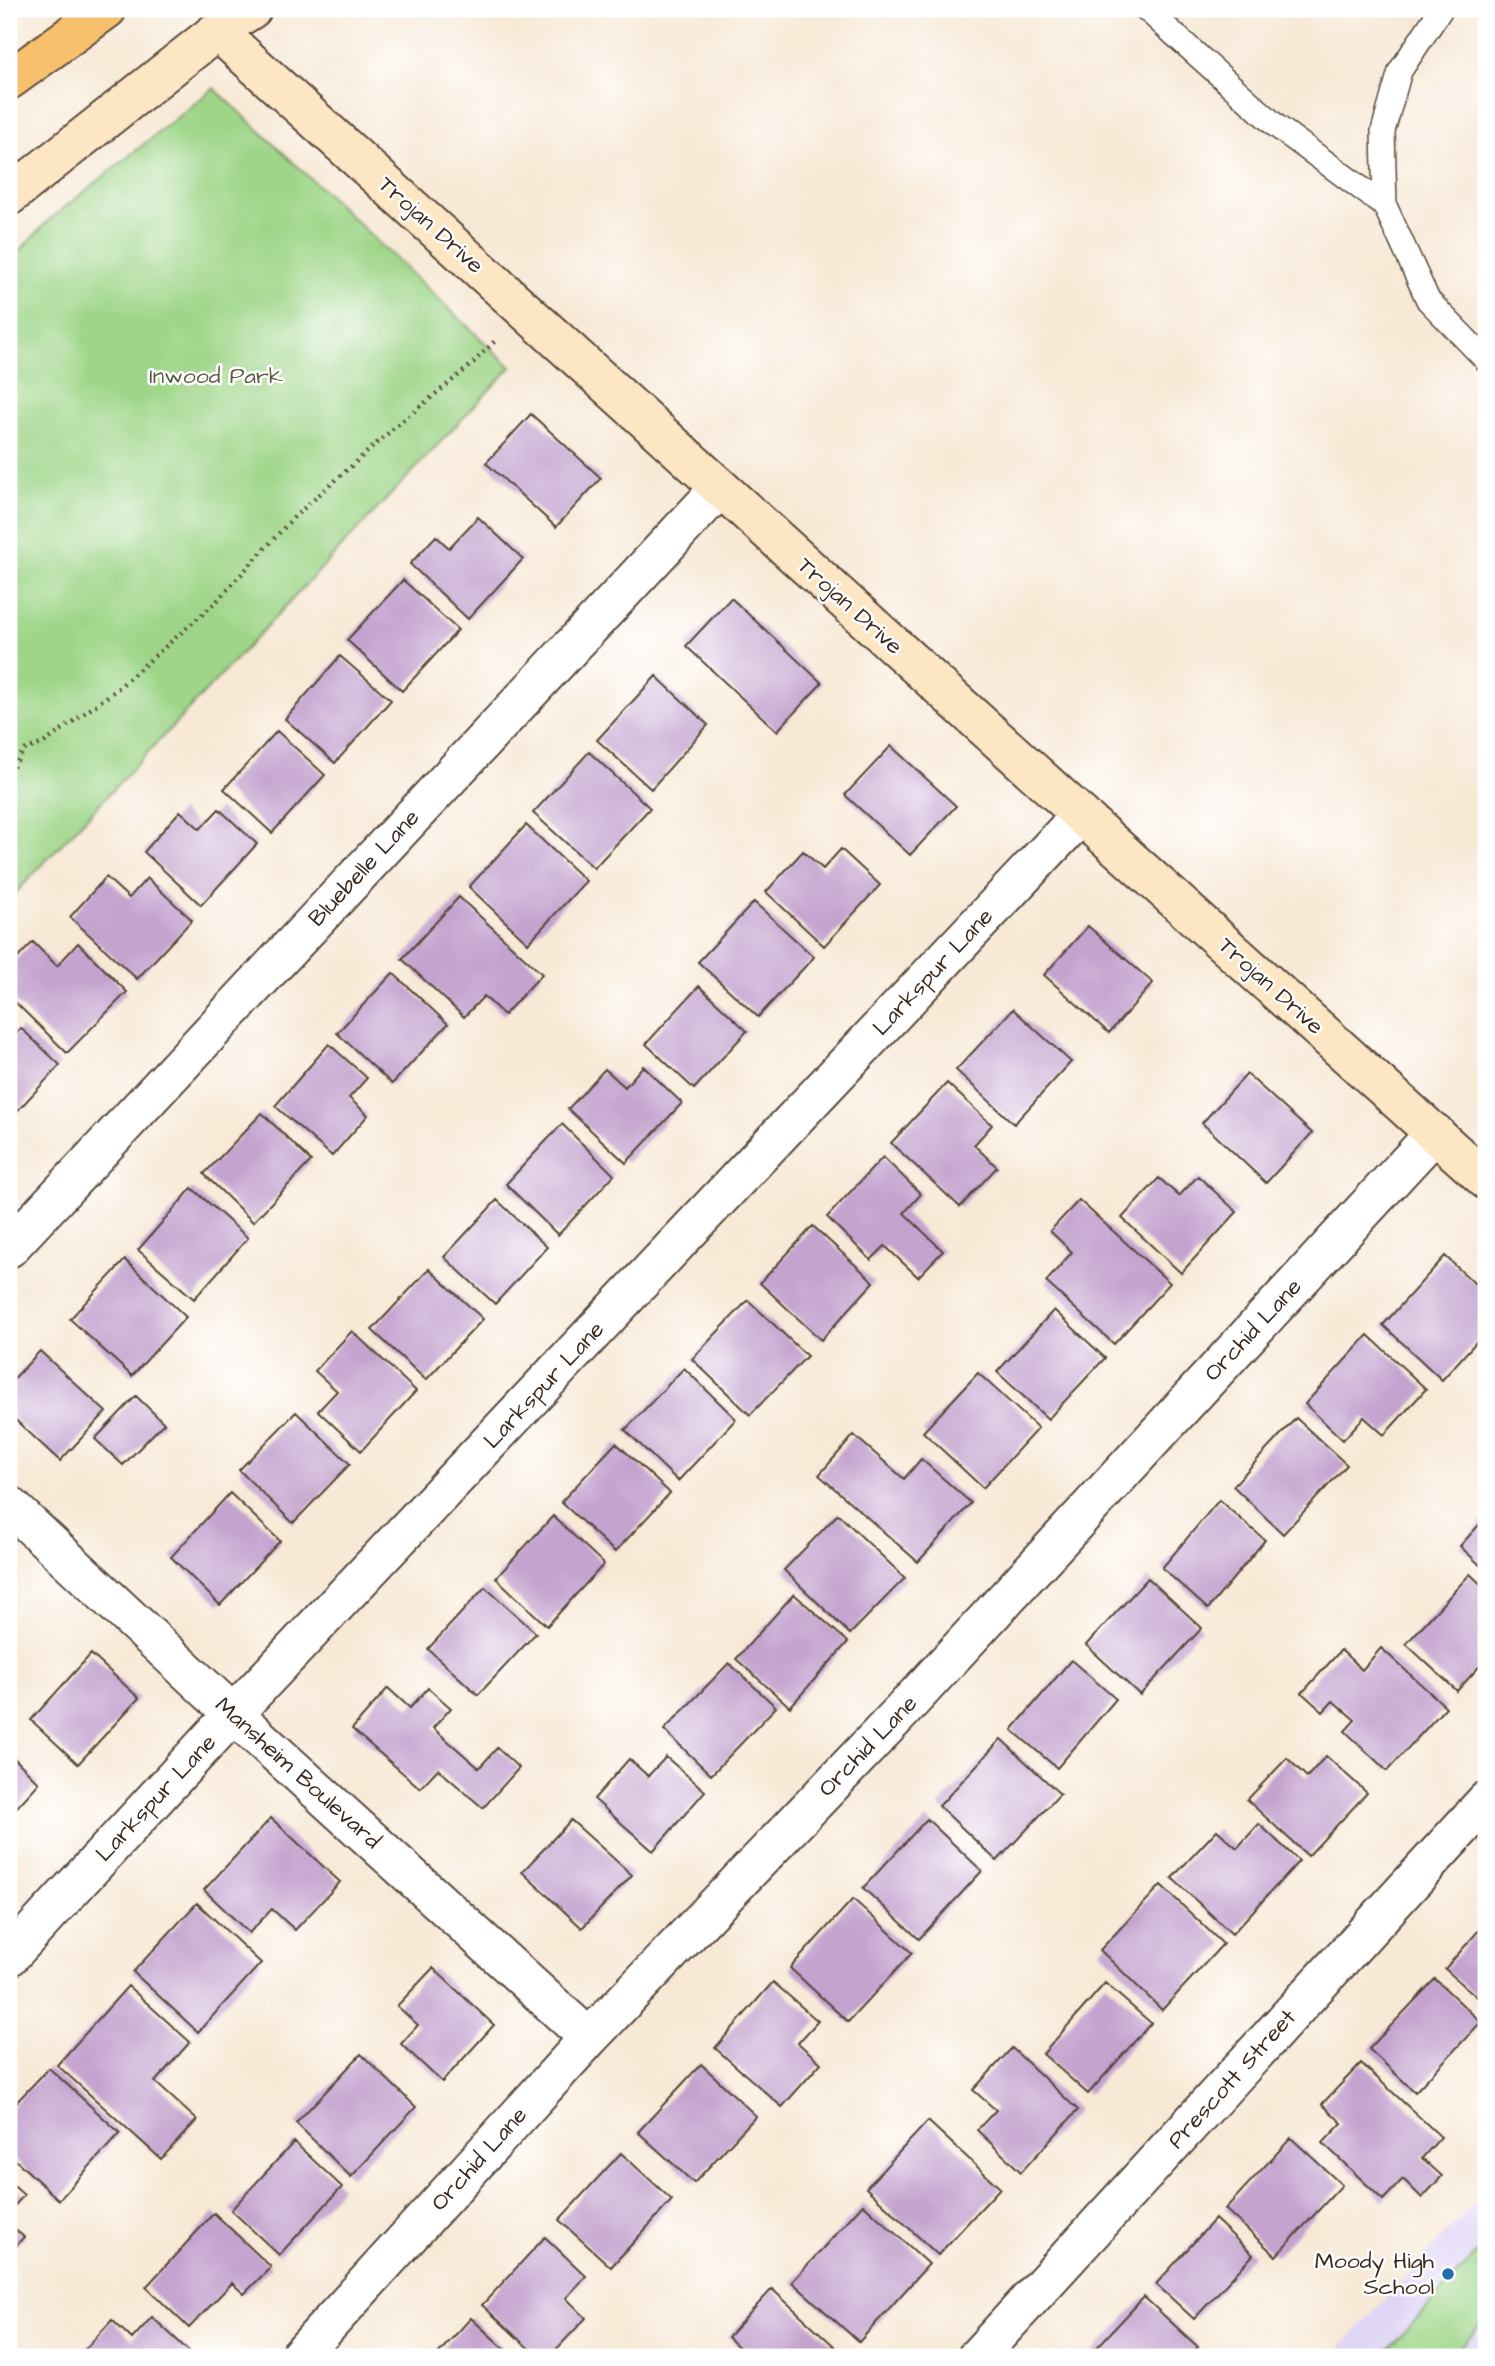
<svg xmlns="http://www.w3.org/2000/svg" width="1495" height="2366" font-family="'Architects Daughter',sans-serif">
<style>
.built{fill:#dfd5f5}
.green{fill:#9ed588;stroke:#6c8053;stroke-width:2}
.building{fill:#c4a3cf}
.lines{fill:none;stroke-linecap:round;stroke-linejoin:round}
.lane-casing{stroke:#57473a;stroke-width:26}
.street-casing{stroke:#57473a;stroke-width:42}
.secondary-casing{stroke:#57473a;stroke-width:42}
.highway-casing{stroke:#57473a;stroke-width:42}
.path{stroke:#57473a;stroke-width:4.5;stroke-dasharray:2 5;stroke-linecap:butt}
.lane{stroke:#fff;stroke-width:23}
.street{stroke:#fff;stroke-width:38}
.secondary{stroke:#fce6c4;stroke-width:38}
.highway{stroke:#f7c06c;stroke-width:38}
.poi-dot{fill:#1f6fb2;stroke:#fff;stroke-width:2.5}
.labels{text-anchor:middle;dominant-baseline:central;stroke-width:5;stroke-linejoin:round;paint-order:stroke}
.street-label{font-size:23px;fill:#3b2a1e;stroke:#fff}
.park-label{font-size:23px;fill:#595d3e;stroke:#fff}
.poi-label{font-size:23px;fill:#3b2a1e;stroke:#fff;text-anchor:end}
</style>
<rect width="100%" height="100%" fill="#fff"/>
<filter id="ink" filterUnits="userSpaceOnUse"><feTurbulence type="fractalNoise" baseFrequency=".0143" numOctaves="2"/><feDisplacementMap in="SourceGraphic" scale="14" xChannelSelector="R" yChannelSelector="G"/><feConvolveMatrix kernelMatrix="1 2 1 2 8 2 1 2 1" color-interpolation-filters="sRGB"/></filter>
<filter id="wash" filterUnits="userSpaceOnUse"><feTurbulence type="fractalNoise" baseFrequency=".00686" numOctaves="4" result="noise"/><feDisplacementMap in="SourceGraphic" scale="28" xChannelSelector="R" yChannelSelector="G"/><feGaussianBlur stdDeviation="1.57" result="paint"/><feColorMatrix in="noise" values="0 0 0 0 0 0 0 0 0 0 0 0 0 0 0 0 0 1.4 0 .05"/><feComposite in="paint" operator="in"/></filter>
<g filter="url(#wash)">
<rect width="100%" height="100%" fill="#f7e9d6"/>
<path class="built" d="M1486 2191V2357H1331Z"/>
<path class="green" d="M214 88 511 367 9 900V262L49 220Z
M1486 2243V2319L1451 2357H1382Z"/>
<g id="blocks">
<path class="building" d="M531 414 601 478 556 527 486 463Z
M478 517 523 559 468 619 410 564 436 536 449 548Z
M403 580 458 630 402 691 347 640Z
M731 598 822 683 777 731 686 646Z
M340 656 391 700 335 763 285 719Z
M656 676 708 725 651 789 597 740Z
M277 731 325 775 272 833 224 789Z
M891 746 956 806 910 855 845 795Z
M589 752 650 808 594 868 533 813Z
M219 809 257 844 201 905 144 852 180 811 200 829Z
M526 825 586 881 528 943 469 887Z
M841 849 880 885 824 946 766 892 803 851 823 869Z
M106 877 129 898 147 878 192 920 137 979 70 917Z
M459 897 542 974 504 1015 484 996 464 1017 402 959Z
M754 902 814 957 758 1017 698 962Z
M1088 926 1153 983 1109 1033 1044 975Z
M33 942 57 966 78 943 127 992 67 1053 9 996V967Z
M393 973 448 1024 392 1084 337 1033Z
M699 986 747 1031 694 1089 646 1044Z
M1013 1009 1071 1062 1014 1124 956 1070Z
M21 1028 60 1065 9 1120V1042Z
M329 1044 367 1078 349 1098 368 1115 332 1156 275 1106Z
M643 1066 682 1103 626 1163 568 1109 605 1069 625 1087Z
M1247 1074 1312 1133 1266 1183 1202 1123Z
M947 1083 992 1125 974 1145 997 1167 960 1207 891 1143Z
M262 1113 311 1161 253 1222 204 1174Z
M562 1124 614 1175 558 1235 506 1184Z
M883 1157 921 1194 904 1213 943 1251 918 1277 885 1246 871 1260 827 1217Z
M1198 1176 1237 1212 1181 1273 1122 1218 1159 1178 1179 1196Z
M192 1188 248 1238 194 1299 138 1250Z
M497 1200 547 1247 495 1304 444 1257Z
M1079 1200 1170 1283 1114 1344 1046 1282 1072 1252 1050 1231Z
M813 1226 874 1282 821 1340 760 1283Z
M1445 1256 1486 1294V1331L1442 1380 1383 1325Z
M125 1260 186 1317 132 1376 70 1319Z
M429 1269 483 1319 426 1380 372 1330Z
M748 1300 807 1356 750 1415 692 1359Z
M1054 1310 1105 1358 1048 1419 997 1372Z
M352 1331 416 1391 361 1451 318 1411 337 1391 315 1371Z
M1368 1335 1426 1389 1384 1435 1364 1417 1343 1440 1305 1404Z
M40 1351 106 1412 60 1461 9 1414V1384Z
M684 1368 736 1419 678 1481 625 1430Z
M978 1373 1038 1428 983 1488 923 1432Z
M136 1396 164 1423 123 1465 95 1439Z
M296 1412 350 1464 293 1523 239 1470Z
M1296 1418 1347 1465 1283 1534 1233 1486Z
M854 1435 904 1479 921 1459 971 1503 918 1562 819 1475Z
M616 1443 670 1493 615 1552 561 1502Z
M230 1493 280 1541 220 1605 171 1557Z
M1219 1500 1265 1540 1208 1609 1162 1568Z
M838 1514 905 1578 850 1634 784 1570Z
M553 1516 604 1564 547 1626 496 1578Z
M1486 1517V1571L1460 1546Z
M1470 1574 1486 1589V1659L1457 1691 1406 1644Z
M1148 1578 1202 1628 1140 1695 1086 1645Z
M485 1587 536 1633 478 1695 428 1649Z
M794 1594 848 1642 790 1707 736 1659Z
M1381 1648 1446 1707 1387 1771 1345 1731 1355 1720 1333 1701 1323 1712 1302 1693 1341 1650 1362 1670Z
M91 1654 139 1698 78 1764 31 1720Z
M1071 1660 1116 1699 1057 1768 1012 1730Z
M729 1663 776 1707 711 1775 664 1730Z
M388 1688 410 1708 428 1688 451 1708 433 1728 479 1768 497 1748 519 1768 483 1808 438 1769 420 1788 352 1729Z
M1001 1739 1060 1794 997 1861 939 1806Z
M9 1753 39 1783 9 1816Z
M1326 1756 1367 1793 1308 1856 1247 1800 1287 1758 1307 1777Z
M666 1757 705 1791 653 1851 594 1799 629 1759 648 1776Z
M271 1818 340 1882 295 1930 272 1909 249 1933 204 1890Z
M927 1819 982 1871 919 1939 863 1888Z
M571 1820 632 1875 582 1928 522 1872Z
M1259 1824 1299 1861 1232 1934 1172 1878 1217 1830 1237 1848Z
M1161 1885 1223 1944 1162 2010 1100 1950Z
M853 1899 912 1953 848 2022 790 1968Z
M197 1903 261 1963 198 2032 133 1972Z
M1486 1922V2001L1484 2003 1445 1969Z
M433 1968 494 2025 442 2082 401 2044 418 2025 397 2006Z
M1435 1979 1481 2022 1415 2092 1369 2049Z
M773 1982 818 2021 798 2043 821 2063 782 2107 715 2048Z
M1105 1983 1151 2023 1088 2094 1043 2054Z
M128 1986 190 2042 155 2082 197 2120 161 2159 57 2065Z
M1012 2048 1078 2110 1021 2172 977 2130 996 2110 973 2090Z
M361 2054 416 2107 351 2177 296 2123Z
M1361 2063 1441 2137 1422 2158 1442 2176 1422 2198 1403 2179 1383 2200 1323 2143 1342 2123 1322 2104Z
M701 2064 756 2116 694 2183 638 2132Z
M49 2068 120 2133 59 2200 9 2154V2110Z
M928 2121 1000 2188 938 2255 866 2188Z
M1291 2138 1342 2185 1276 2256 1225 2209Z
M294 2142 342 2187 279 2255 231 2210Z
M621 2153 672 2200 611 2267 559 2220Z
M9 2182 24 2195 9 2212Z
M863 2204 929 2264 859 2342 792 2282Z
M214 2213 271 2267 244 2294 232 2283 189 2328 146 2287Z
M1215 2219 1253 2255 1194 2319 1156 2284Z
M9 2224 24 2237 9 2253Z
M545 2237 586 2276 566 2298 586 2318 549 2357H538L482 2305Z
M772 2289 846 2357H749L728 2337Z
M1144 2297 1198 2347 1189 2357H1088Z
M152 2317 192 2354 189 2357H78L112 2320 132 2339Z
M471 2318 513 2357H435Z"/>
</g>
</g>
<g filter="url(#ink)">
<use href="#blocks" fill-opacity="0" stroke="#57473a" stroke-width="2"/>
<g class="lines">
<defs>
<path id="lane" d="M1146 9 1275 125 1385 206
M1441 9 1400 71 1383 131 1385 206 1428 300 1486 360"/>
<path id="street" d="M9 1248 720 488
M9 1505 233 1714 589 2038
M9 1957 233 1714 1081 815
M299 2357 589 2038 902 1711 1435 1133
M977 2357 1486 1801"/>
<path id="secondary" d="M217 31 1081 815 1486 1180
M9 196 217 31 252 9"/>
<path id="highway" d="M9 80 107 9"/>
</defs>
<use href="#lane" class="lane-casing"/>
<use href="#street" class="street-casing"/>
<use href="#secondary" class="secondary-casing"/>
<use href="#highway" class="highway-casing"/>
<path class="path" d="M9 773 24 750 44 743 116 690 215 603 292 519 395 427 470 366 497 339"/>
<use href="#lane" class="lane"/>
<use href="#street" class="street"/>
<use href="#secondary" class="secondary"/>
<use href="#highway" class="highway"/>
</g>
</g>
<circle class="poi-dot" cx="1448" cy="2274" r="7"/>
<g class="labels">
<g class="street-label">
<text transform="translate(431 225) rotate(42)">Trojan Drive</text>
<text transform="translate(850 606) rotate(42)">Trojan Drive</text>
<text transform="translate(364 868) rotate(-47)">Bluebelle Lane</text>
<text transform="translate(933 972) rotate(-47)">Larkspur Lane</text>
<text transform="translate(1271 986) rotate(42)">Trojan Drive</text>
<text transform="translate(1253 1330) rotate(-47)">Orchid Lane</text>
<text transform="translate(544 1385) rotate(-47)">Larkspur Lane</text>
<text transform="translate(868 1746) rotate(-46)">Orchid Lane</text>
<text transform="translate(298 1773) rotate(42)">Mansheim Boulevard</text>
<text transform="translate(156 1798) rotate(-47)">Larkspur Lane</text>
<text transform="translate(1232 2079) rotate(-48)">Prescott Street</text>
<text transform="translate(479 2159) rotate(-48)">Orchid Lane</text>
</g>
<g class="park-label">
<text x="216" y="376">Inwood Park</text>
</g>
<g class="poi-label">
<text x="1434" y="2261">Moody High<tspan x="1434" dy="26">School</tspan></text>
</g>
</g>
<rect width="1495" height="2366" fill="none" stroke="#fff" stroke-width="35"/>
</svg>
